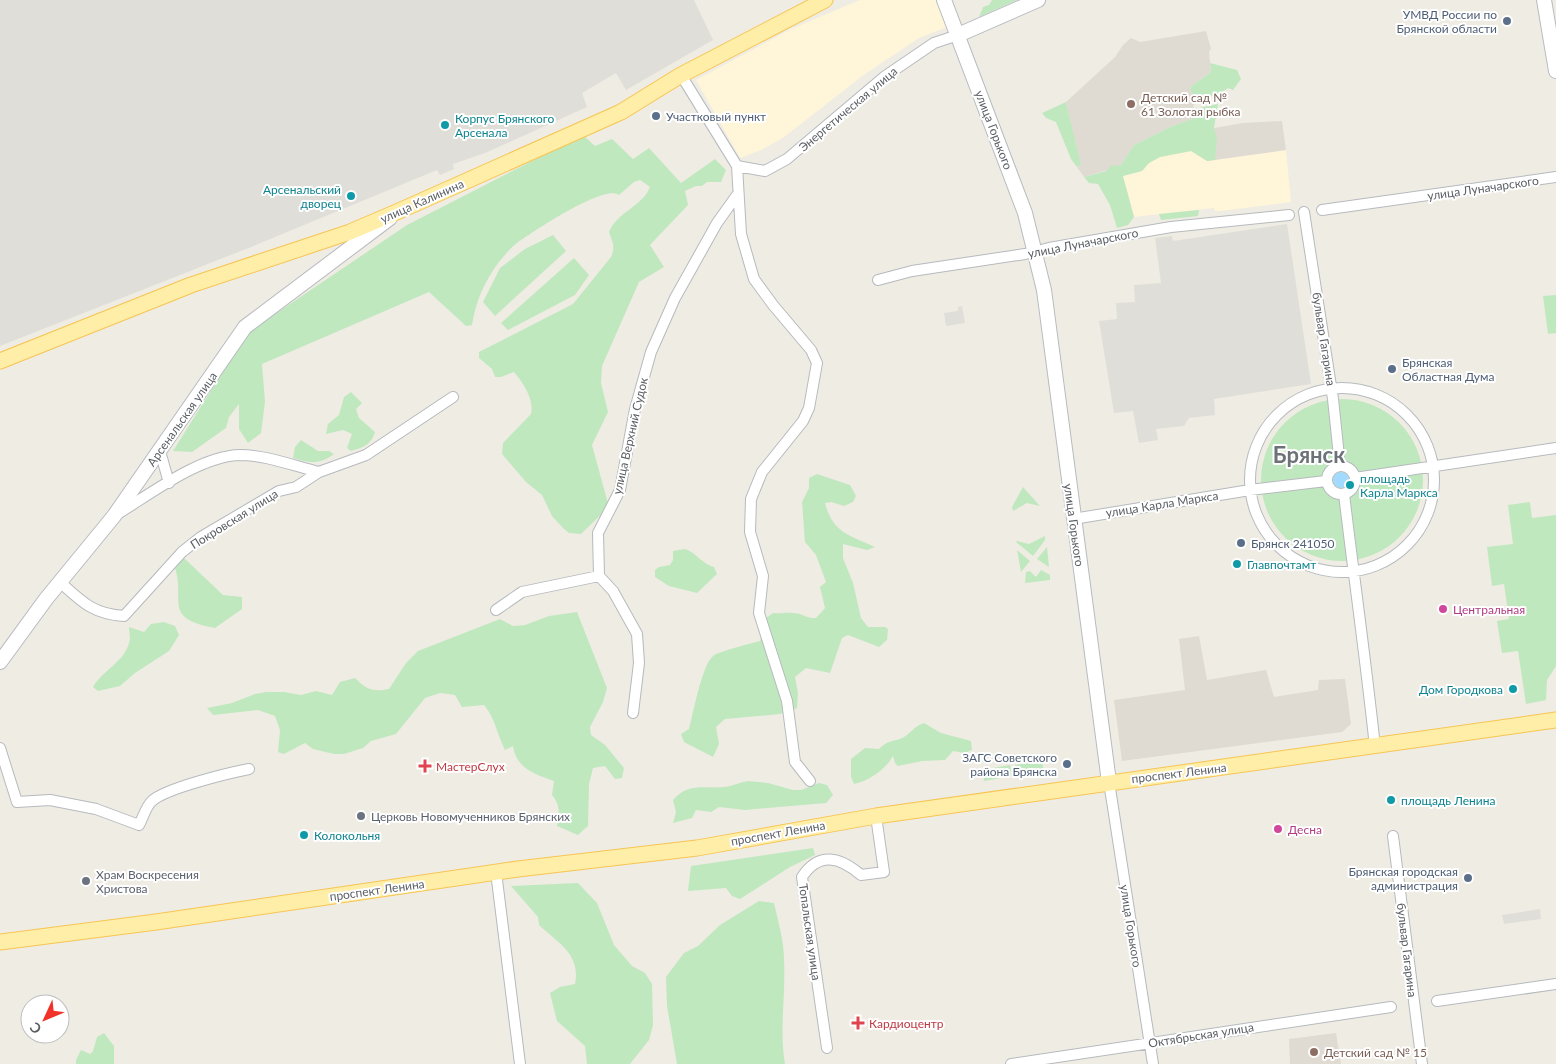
<svg xmlns="http://www.w3.org/2000/svg" width="1556" height="1064" font-family="Lato,sans-serif">
<style>
.commercial{fill:#fff5d8}
.industrial{fill:#e0ded8}
.education{fill:#dfdbd2}
.green{fill:#c0e8bf}
.water{fill:#a3daff}
.lines{fill:none;stroke-linecap:round;stroke-linejoin:round}
.street-casing{stroke:#b6babe;stroke-width:12}
.secondary-casing{stroke:#b7bbc0;stroke-width:16}
.primary-casing{stroke:#f7c554;stroke-width:17}
.street{stroke:#fff;stroke-width:10}
.secondary{stroke:#fff;stroke-width:14}
.primary{stroke:#ffeea8;stroke-width:15}
.service-dot{fill:#5c6f8a;stroke:#fff;stroke-width:2}
.education-dot{fill:#8d6e63;stroke:#fff;stroke-width:2}
.culture-dot{fill:#0f9aa8;stroke:#fff;stroke-width:2}
.hotel-dot{fill:#d1479c;stroke:#fff;stroke-width:2}
.health-dot{fill:#e0444e;stroke:#fff;stroke-width:2}
.worship-dot{fill:#6b7280;stroke:#fff;stroke-width:2}
.labels{text-anchor:middle;dominant-baseline:central;stroke-width:4;stroke-linejoin:round;paint-order:stroke}
.service-label{font-size:12px;fill:#4e5e75;stroke:#fff;text-anchor:end}
.education-label{font-size:12px;fill:#785e54;stroke:#fff;text-anchor:start}
.street-label{font-size:12px;fill:#5c6065;stroke:#fff}
.culture-label{font-size:12px;fill:#0d838f;stroke:#fff;text-anchor:start}
.hotel-label{font-size:12px;fill:#b23c85;stroke:#fff;text-anchor:start}
.health-label{font-size:12px;fill:#be3a42;stroke:#fff;text-anchor:start}
.worship-label{font-size:12px;fill:#5b616d;stroke:#fff;text-anchor:start}
.town-label{font-size:22px;font-weight:bold;fill:#6c7277;stroke:#fff}
</style>
<rect width="100%" height="100%" fill="#efece3"/>
<path class="commercial" d="M860 0H937L947 27 919 38 862 76 783 138 761 150 740 158 696 80 791 29Z
M1286 150 1291 202 1221 211H1215L1214 208 1134 217 1123 176 1142 171 1149 163 1160 157 1191 151 1207 161Z"/>
<path class="industrial" d="M0 0H694L713 40 626 90 616 73 582 93 587 107 485 153 453 164 454 169 440 175 437 170 251 247 0 346Z
M1287 224 1311 384 1214 399 1215 415 1189 418 1184 426 1156 429 1158 440 1139 443 1133 411 1114 413 1099 321 1117 319 1116 303 1135 302 1134 285 1161 283 1155 238 1172 236 1173 241Z
M962 306 965 323 946 326 944 313 958 311V307Z
M1540 909 1541 919 1504 924 1502 915Z"/>
<path class="education" d="M1206 31 1211 49 1209 52 1211 72 1190 87 1194 103 1192 119 1172 126 1134 145 1120 166 1084 177 1077 167 1080 166 1066 102 1115 57 1123 45 1131 38 1140 42Z
M1282 121 1286 150 1207 161 1191 132 1243 123Z
M1199 636 1207 680 1266 670 1274 697 1318 690 1319 680 1345 679 1351 724 1342 732 1122 761 1114 700 1185 690 1179 639Z
M1336 1033 1341 1064H1290L1289 1039Z"/>
<path class="green" d="M992 0H1017L979 17 983 7 989 5Z
M1210 63 1237 70 1241 79 1233 90 1228 88 1218 95 1193 99 1190 87 1211 72Z
M1066 102 1081 165 1077 167 1071 159 1056 122 1046 118 1042 113Z
M1218 104 1214 128 1217 138 1215 160 1207 161 1191 151 1160 157 1149 163 1142 171 1123 176 1134 217 1128 225 1117 228 1110 205 1098 184 1089 183 1084 177 1106 171 1112 165 1120 166 1134 145 1172 126 1192 119 1194 109Z
M583 135 595 146 612 139 633 159 649 148 681 183 715 159 726 170 721 182H707L702 186H696L685 191 688 205 650 245 664 267 639 282 602 366 601 383 608 412 592 445 609 507 581 534 569 533 563 528 552 516 542 495 526 482 502 454 503 443 531 414C534 398 523 383 514 372L501 377H495L492 369 479 358V352L573 304 611 257C616 246 612 242 609 232 618 211 642 207 650 187L640 180 634 182 619 195C604 184 533 232 517 243 511 247 504 256 499 262 484 282 476 301 472 325L466 326 429 292 262 364 265 402 261 433 248 443 239 429V404L229 417 226 428 192 452 173 451 247 333 407 225Z
M1199 210 1198 216 1161 220 1159 214Z
M553 235 566 251 495 316 483 302 500 268 525 249Z
M574 258 589 275 575 295 508 330 501 323Z
M1556 295V333L1548 334 1543 296Z
M351 392 362 403 356 409 359 418 375 432C371 445 364 447 351 451L347 448 352 434 343 430 326 434 328 424 339 415 344 397Z
M1261 480a81 81 0 1 1 162 0a81 81 0 1 1-162 0Z
M301 440 318 451H329L334 454C320 465 309 463 293 458L295 447Z
M817 474 850 485 856 496 853 502 844 506 831 502 825 503C833 533 849 535 875 547L867 550 843 544V558L853 583 861 618 868 627H885L888 629 887 640 879 647 848 635 842 638 830 673 806 668 795 677 798 693 797 708 780 714 725 719 716 727 719 744 713 757 684 742 681 734 689 729C693 714 702 665 713 656 717 652 752 643 760 641L766 618 773 613C781 614 786 612 793 613 802 613 807 619 816 618L825 608 820 587 826 582 816 555 805 542 802 502 809 488V478Z
M1023 487 1040 506 1027 503 1013 511 1012 507Z
M1530 502 1532 518 1556 515V666L1547 680 1546 700 1526 704 1518 651 1502 653 1497 621 1509 619 1504 584 1492 586 1487 547 1513 544 1508 505Z
M1045 536V540L1033 556 1016 542 1017 541 1029 544Z
M1047 547 1049 567 1037 559Z
M685 549C697 553 702 564 714 567L717 574 697 593 669 586 655 577V570L659 567 670 565 673 560V551Z
M1017 550 1030 561 1021 572Z
M183 557 223 595 242 597V609L215 628C160 618 187 600 174 565Z
M1041 570 1050 575V580L1025 583 1026 572 1030 571 1036 577Z
M577 612 607 688 603 702 590 727 591 735 605 745 624 768 622 778 615 779 605 766 593 768 589 784 588 826 578 835 557 826C559 813 561 806 552 795L554 781C534 774 516 768 513 746L505 750C497 734 495 718 484 705L462 707 455 695 440 693 425 698 396 734 371 741 363 748 344 754H334L313 749 305 743 284 754 278 752 280 730 275 716 258 710 213 715 207 708 232 703 255 694 266 692H284L301 695 316 691 332 695 340 682 355 678C367 690 373 692 389 689L406 663 418 651 500 619 513 626 525 625 549 616Z
M164 622 175 626 179 635 169 651 135 673 120 686 98 691 93 687C102 671 124 662 129 643 131 639 129 631 129 627L144 632 151 624Z
M924 723 941 733 971 741 972 750 964 753 953 751 945 760 922 761 898 766 895 763 893 756C886 769 869 781 854 784L851 777V759L865 748 879 749C891 738 893 743 904 737 912 732 913 727 924 723Z
M1042 761 1044 772 1016 777 1015 765Z
M1010 765 1012 776 984 781 982 770Z
M748 781 768 783 793 790H801L819 783 827 785 833 795 826 803 745 810 719 807 711 812 696 810 692 818 673 823 676 812 673 800C688 782 705 789 725 787 733 786 740 782 748 781Z
M813 848 815 855 790 867 740 899 732 896 726 888 688 891 691 866Z
M578 883 597 903 614 945 632 966 645 973 652 984 653 1025 649 1040 630 1064H587L585 1046 557 1021 550 993 560 987 575 984C581 954 558 943 539 925L538 917 511 886Z
M759 901 774 903C778 921 784 941 784 960 786 995 779 1029 785 1064H677L667 1006 666 977 684 953 698 946 720 925Z
M104 1033 114 1046V1064H76V1060L81 1050 90 1054 93 1051 97 1037Z"/>
<path class="water" d="M1333 480a8 8 0 1 1 16 0a8 8 0 1 1-16 0Z"/>
<g class="lines">
<defs>
<path id="street" d="M681 75 737 166 741 234 754 279 773 305 811 350 817 363 809 408 803 421 762 472 751 499 750 532 763 576 759 613 787 701 795 762 810 781
M737 166 765 171 787 159 884 77 934 43 958 35
M1322 210 1556 177
M1304 212 1333 399 1340 466
M878 280 912 271 1025 254 1049 248 1171 227 1289 215
M1250 480a92 92 0 1 1 184 0a92 92 0 1 1-184 0Z
M160 451 169 483
M1327 480a14 14 0 1 1 28 0a14 14 0 1 1-28 0Z
M1355 478 1556 448
M1344 494C1354 578 1366 662 1375 747
M119 513C152 493 200 456 240 455 266 455 294 466 319 472
M1073 519 1250 490 1326 481
M60 582C82 602 93 614 124 616L182 552 201 537 279 491 296 487 319 472 366 455 453 397
M496 610 522 592 599 576
M633 713 639 663 637 634 613 591 599 576 598 533 620 490 635 409 651 352 675 298 717 223 737 195
M0 748 17 802 50 800 96 809 139 825C143 818 146 806 152 801 166 788 229 773 249 769
M1109 782 1153 1064
M1393 836 1422 1064
M496 872 520 1064
M1437 1001 1556 984
M827 1048 802 877C819 851 840 857 861 875L884 872 876 816
M1011 1064 1391 1007"/>
<path id="secondary" d="M944 0 1025 213 1044 290 1109 782
M1544 0 1556 71
M958 35 1038 0
M0 662 46 599 114 516 245 327 390 218"/>
<path id="primary" d="M0 361 191 285 350 232 399 211 621 112 681 75 825 0
M0 942 156 922 518 869 697 848 876 816 1556 720"/>
</defs>
<use href="#street" class="street-casing"/>
<use href="#secondary" class="secondary-casing"/>
<use href="#primary" class="primary-casing"/>
<use href="#street" class="street"/>
<use href="#secondary" class="secondary"/>
<use href="#primary" class="primary"/>
</g>
<g class="service-dot">
<circle cx="1507" cy="21" r="5"/>
<circle cx="656" cy="116" r="5"/>
<circle cx="1392" cy="369" r="5"/>
<circle cx="1241" cy="543" r="5"/>
<circle cx="1067" cy="764" r="5"/>
<circle cx="1468" cy="878" r="5"/>
</g>
<g class="education-dot">
<circle cx="1131" cy="104" r="5"/>
<circle cx="1314" cy="1052" r="5"/>
</g>
<g class="culture-dot">
<circle cx="445" cy="125" r="5"/>
<circle cx="351" cy="196" r="5"/>
<circle cx="1350" cy="485" r="5"/>
<circle cx="1237" cy="564" r="5"/>
<circle cx="1513" cy="689" r="5"/>
<circle cx="1391" cy="800" r="5"/>
<circle cx="304" cy="835" r="5"/>
</g>
<g class="hotel-dot">
<circle cx="1443" cy="609" r="5"/>
<circle cx="1278" cy="829" r="5"/>
</g>
<g class="health-dot">
<path d="M422.5 758.5h5v5h5v5h-5v5h-5v-5h-5v-5h5z"/>
<path d="M855.5 1015.5h5v5h5v5h-5v5h-5v-5h-5v-5h5z"/>
</g>
<g class="worship-dot">
<circle cx="361" cy="816" r="5"/>
<circle cx="86" cy="881" r="5"/>
</g>
<g class="labels">
<g class="service-label">
<text x="1497" y="14">УМВД России по<tspan x="1497" dy="14">Брянской области</tspan></text>
<text x="666" y="116" text-anchor="start">Участковый пункт</text>
<text x="1402" y="362" text-anchor="start">Брянская<tspan x="1402" dy="14">Областная Дума</tspan></text>
<text x="1251" y="543" text-anchor="start">Брянск 241050</text>
<text x="1057" y="757">ЗАГС Советского<tspan x="1057" dy="14">района Брянска</tspan></text>
<text x="1458" y="871">Брянская городская<tspan x="1458" dy="14">администрация</tspan></text>
</g>
<g class="education-label">
<text x="1141" y="97">Детский сад №<tspan x="1141" dy="14">61 Золотая рыбка</tspan></text>
<text x="1324" y="1052">Детский сад № 15</text>
</g>
<g class="street-label">
<text transform="translate(848 109) rotate(-40)">Энергетическая улица</text>
<text transform="translate(994 130) rotate(69)">улица Горького</text>
<text transform="translate(1483 188) rotate(-8)">улица Луначарского</text>
<text transform="translate(422 201) rotate(-24)">улица Калинина</text>
<text transform="translate(1083 243) rotate(-11)">улица Луначарского</text>
<text transform="translate(1324 339) rotate(81)">бульвар Гагарина</text>
<text transform="translate(182 419) rotate(-55)">Арсенальская улица</text>
<text transform="translate(630 436) rotate(-77)">улица Верхний Судок</text>
<text transform="translate(1162 504) rotate(-9)">улица Карла Маркса</text>
<text transform="translate(234 519) rotate(-32)">Покровская улица</text>
<text transform="translate(1074 525) rotate(82)">улица Горького</text>
<text transform="translate(1179 773) rotate(-7)">проспект Ленина</text>
<text transform="translate(778 833) rotate(-10)">проспект Ленина</text>
<text transform="translate(377 890) rotate(-8)">проспект Ленина</text>
<text transform="translate(1131 926) rotate(81)">улица Горького</text>
<text transform="translate(810 932) rotate(82)">Топальская улица</text>
<text transform="translate(1407 950) rotate(83)">бульвар Гагарина</text>
<text transform="translate(1201 1035) rotate(-9)">Октябрьская улица</text>
</g>
<g class="culture-label">
<text x="455" y="118">Корпус Брянского<tspan x="455" dy="14">Арсенала</tspan></text>
<text x="341" y="189" text-anchor="end">Арсенальский<tspan x="341" dy="14">дворец</tspan></text>
<text x="1360" y="478">площадь<tspan x="1360" dy="14">Карла Маркса</tspan></text>
<text x="1247" y="564">Главпочтамт</text>
<text x="1503" y="689" text-anchor="end">Дом Городкова</text>
<text x="1401" y="800">площадь Ленина</text>
<text x="314" y="835">Колокольня</text>
</g>
<g class="hotel-label">
<text x="1453" y="609">Центральная</text>
<text x="1288" y="829">Десна</text>
</g>
<g class="health-label">
<text x="436" y="766">МастерСлух</text>
<text x="869" y="1023">Кардиоцентр</text>
</g>
<g class="worship-label">
<text x="371" y="816">Церковь Новомученников Брянских</text>
<text x="96" y="874">Храм Воскресения<tspan x="96" dy="14">Христова</tspan></text>
</g>
<g class="town-label">
<text x="1309" y="454">Брянск</text>
</g>
</g>
<g transform="translate(45 1019) rotate(226)"><circle r="24" fill="#ffffff" stroke="#bebfc1"/>
<path d="M0-4L9 19L0 12L-9 19Z" fill="#f13228"/>
<text y="-8" font-size="14" font-weight="bold" text-anchor="middle" fill="#5c6065">С</text>
</g>
</svg>
